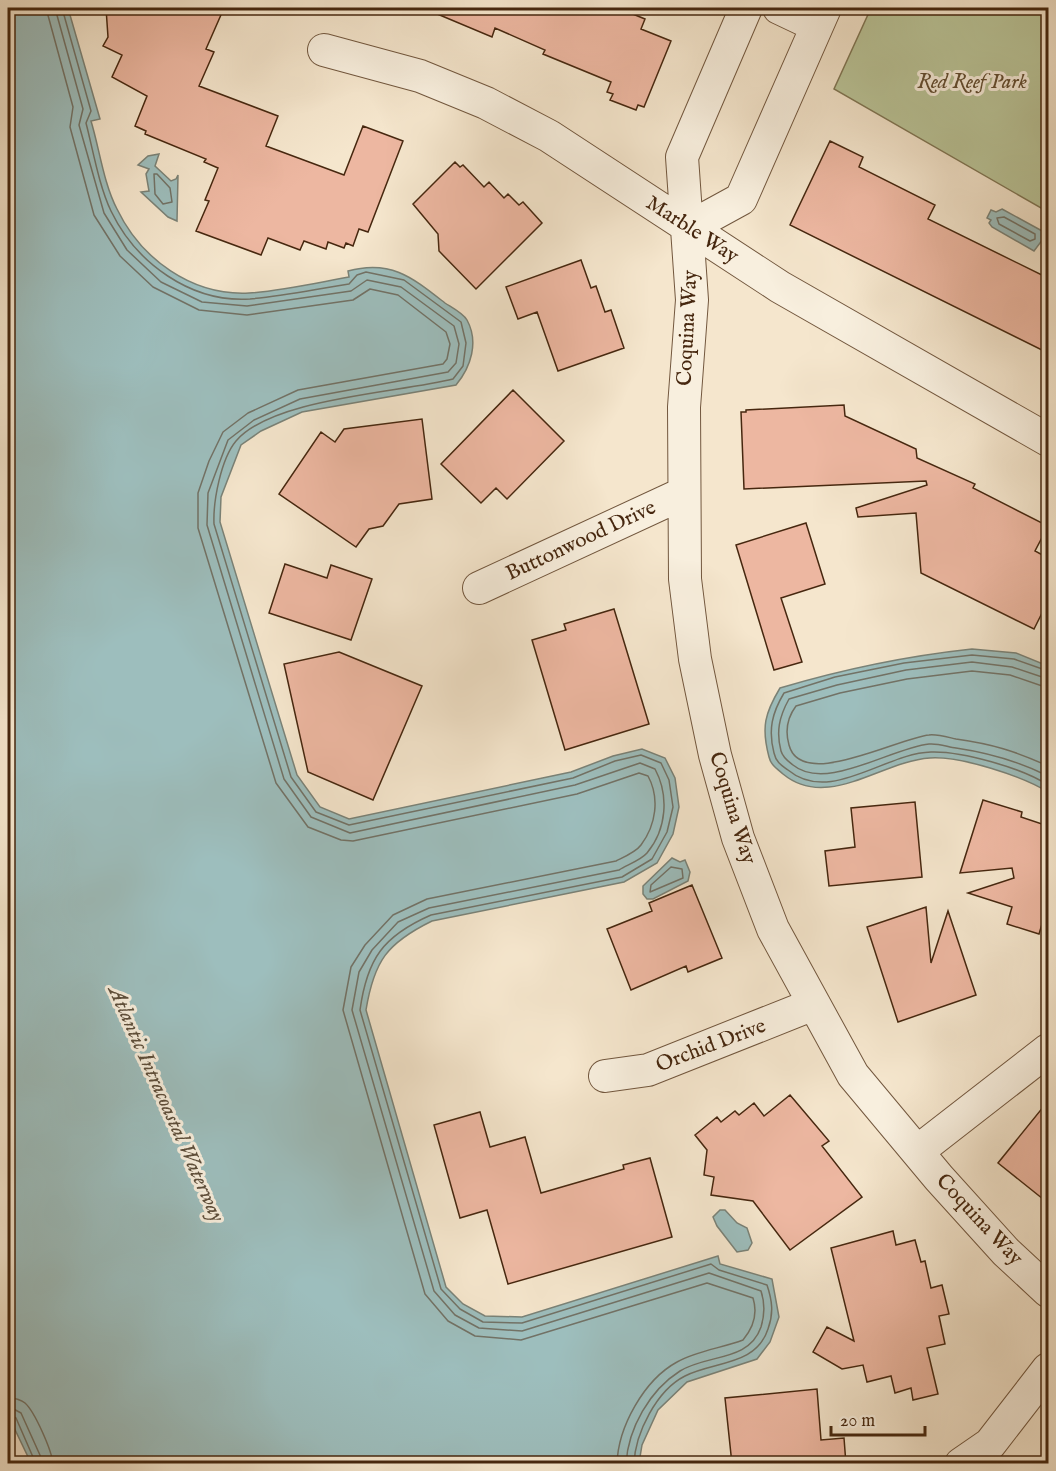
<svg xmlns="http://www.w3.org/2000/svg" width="1056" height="1471" font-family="'IM FELL English',serif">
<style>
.green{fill:#bac599;stroke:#807654;stroke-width:1.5}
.water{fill:#9dbebd;stroke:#7a8277;stroke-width:1.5}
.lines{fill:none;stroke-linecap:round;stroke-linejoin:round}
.shore{stroke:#727266;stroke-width:1.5}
.building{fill:#edb7a1;stroke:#46270f;stroke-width:1.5}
.street-casing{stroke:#72573e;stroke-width:34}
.street{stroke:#f8efde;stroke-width:32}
.labels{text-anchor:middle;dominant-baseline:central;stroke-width:6;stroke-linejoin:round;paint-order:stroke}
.park-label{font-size:21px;font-style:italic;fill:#634e32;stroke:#f8efde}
.street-label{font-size:21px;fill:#46270f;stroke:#f8efde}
.water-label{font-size:22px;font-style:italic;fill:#5c4d3a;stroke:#f8efde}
</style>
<rect width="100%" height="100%" fill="#f5e6cd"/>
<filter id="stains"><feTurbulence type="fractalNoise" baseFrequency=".00333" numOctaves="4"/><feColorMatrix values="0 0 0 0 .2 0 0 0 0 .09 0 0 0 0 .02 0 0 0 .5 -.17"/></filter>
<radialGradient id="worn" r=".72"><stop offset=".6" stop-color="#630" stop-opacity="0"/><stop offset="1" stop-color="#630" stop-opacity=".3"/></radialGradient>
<path class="green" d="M871 8H1048V212L834 89Z"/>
<path class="water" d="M8 8H68L100 119 91 121C99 147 104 185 117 209 141 259 192 296 249 293 282 291 316 283 349 277L348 271C391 259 413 278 445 303 451 307 463 313 467 320 479 342 471 367 456 385L302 412 261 431 241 445 221 497 220 522 297 775 320 807 349 819 571 772 613 756 642 749 665 758 675 778 679 807 673 834 657 863 624 882 432 921C387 943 374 961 366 1010L446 1287 463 1304 485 1316 522 1317 718 1256 720 1264 772 1279 779 1317 770 1342 757 1359 687 1382 658 1410 642 1445 639 1463H31L8 1415Z
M159 154 155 166 171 181 176 179 178 175 177 221 168 217 141 192 149 191 146 174 149 169 138 165 148 156Z
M1002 209 1044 232 1043 239 1034 251 992 227 989 223 991 220 987 218 991 210 996 212Z
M972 649 1016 653 1048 666V792C1022 776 961 756 930 758 881 761 828 811 783 774 776 768 771 765 769 757 761 727 765 713 780 688 844 669 907 656 972 649Z
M672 858 680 862 685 860 690 872 688 881 653 899H647L643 894V886Z
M720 1210H725L737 1223 747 1228 752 1243 748 1250 737 1252 717 1226 713 1217Z"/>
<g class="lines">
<path class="shore" d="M46 8 73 107 70 127 94 215 120 256 153 287 199 310 247 315 353 300 370 289 398 295 446 332 450 344 447 359 443 364 298 390 248 413 223 432 209 461 198 493V528L276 783 308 827 341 840 353 841 577 794 639 773 648 776C660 798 656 825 641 845 636 852 624 857 616 861L427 899 393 915 365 945 351 967 343 1010 425 1294 448 1321 475 1336 521 1340 707 1283 753 1298C758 1314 754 1327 743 1340 722 1348 696 1351 677 1362 644 1380 618 1427 617 1464
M55 8 83 109 79 125 104 213 127 250 161 282 202 302 247 306 351 291 367 280 401 287 454 326 459 344 456 363 448 372 300 399 254 420 228 440 208 493 207 525 284 779 311 817 350 833 575 785 640 763 655 769C669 795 667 829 647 853 641 860 627 865 619 870L429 908 398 922 372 950 359 972 352 1010 434 1291 455 1315 479 1328 522 1331 709 1273 761 1291C765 1303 765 1314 761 1327 749 1362 707 1354 680 1371 650 1390 628 1428 626 1464
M62 8 91 111 86 123C93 150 99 186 111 211 136 263 191 303 250 299 283 296 316 289 349 284L357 275 366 272 404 280 461 322 466 343 463 366 453 379C397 393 273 398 236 441 221 459 213 501 214 524L291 777 316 812 349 825 573 778 615 761 641 755 661 763 669 780 673 807 667 832 652 859 622 877 431 915C383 936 367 959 360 1010L441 1289 460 1309 483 1322 522 1323 711 1264 719 1270 767 1285C772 1300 774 1313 768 1329 756 1366 715 1361 685 1376 657 1390 635 1433 634 1464
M154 174H157L170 188 172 202 163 204 155 194Z
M1004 217 1035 234V239L1030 241 999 224 997 218Z
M1048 671 1014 659 972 655 904 663 835 677 784 693C772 713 768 730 774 753 776 762 781 765 788 770 830 805 885 753 931 752 962 751 1022 768 1048 785
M1048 679 1012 667 972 662 906 670 837 685 789 699C779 717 776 732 781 751 783 758 788 761 793 765 826 792 891 748 929 744 938 743 948 747 956 748 990 753 1018 761 1048 776
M1048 688 1010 675 972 671 907 679 840 693 796 706C787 718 785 731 789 745 801 791 898 738 929 735 937 734 947 737 956 739 992 744 1015 751 1048 766
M671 867 682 869 683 878 650 892 651 885Z
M8 1397C14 1398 20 1399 25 1403 35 1412 52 1451 53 1464
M8 1406 21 1413 44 1464
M8 1414 16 1418 36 1464"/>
</g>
<path class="building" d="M106 8H224L206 49 214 52 199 86 278 116 266 146 344 175 363 126 403 141 368 232 359 229 353 246 346 243 344 248 328 242 326 249 304 241 300 250 268 238 261 255 196 231 209 201 205 200 218 168 204 162 206 159 145 134 146 131 135 126 147 96 112 77 122 55 103 46 108 37Z
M423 8H618L645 19 641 29 671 41 644 107 638 105 636 110 610 100 613 94 607 92 611 82 543 54 545 50 495 28 492 37Z
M830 141 863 157 859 167 935 205 928 219 1048 278V353L790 225Z
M455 162 460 167 463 165 484 187 489 182 504 198 508 194 519 205 523 202 542 223 476 289 439 251 438 234 413 204Z
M581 260 591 288 596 286 605 312 611 310 624 348 558 371 537 312 518 319 506 287Z
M513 390 564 441 507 499 496 488 481 503 441 464Z
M844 405 845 416 916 449 917 458 975 484 973 488 1048 526 1035 551 1048 558V601L1034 629 921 573 916 513 858 517 856 508 927 485 926 481 744 489 741 412H746V410Z
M422 419 432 499 399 504 383 526 369 529 356 547 279 494 321 432 335 442 344 429Z
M806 523 825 584 781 598 802 662 774 670 736 545Z
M285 564 327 578 331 565 372 579 351 640 269 613Z
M614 609 649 724 565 750 532 640 566 630 564 624Z
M339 652 422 686 373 800 308 772 284 664Z
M983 800 1022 812 1021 817 1048 826V904L1039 934 1007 924 1012 907 968 893 1014 878 1012 868 960 873Z
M915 802 922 877 829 886 825 851 855 847 851 808Z
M692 885 722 958 688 972 686 966 631 990 607 929 652 911 649 903Z
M926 907 931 963 948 911 976 995 898 1022 867 927Z
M790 1095 829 1141 822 1146 862 1197 790 1250 753 1201 711 1195 714 1177 704 1175 707 1150 695 1135 717 1117 721 1122 735 1111 739 1115 754 1103 764 1116Z
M1048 1101V1203L998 1163Z
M480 1112 490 1147 525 1137 541 1193 624 1169 623 1165 650 1158 672 1237 508 1284 487 1210 460 1218 434 1125Z
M893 1231 896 1245 915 1240 921 1262 925 1261 931 1288 942 1285 949 1314 939 1316 945 1344 927 1348 938 1394 913 1400 911 1388 895 1393 891 1376 867 1382 863 1365 842 1369 813 1352 827 1327 854 1341 831 1248Z
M817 1389 821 1440 844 1438 846 1464H732L725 1398Z"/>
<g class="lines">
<defs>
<path id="street" d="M746 8 682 157 692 300 684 407 685 579 695 659 715 755 738 838 773 929 853 1075 939 1178 1006 1252 1048 1291
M779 8 817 26
M324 50 420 76 486 103 549 136 780 287 1048 440
M688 228 741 199 825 8
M479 588 682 494
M605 1076 648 1070 814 1004
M918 1151 1048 1050
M961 1464 990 1444 1048 1369"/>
</defs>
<use href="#street" class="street-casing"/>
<use href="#street" class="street"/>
</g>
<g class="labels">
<g class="park-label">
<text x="972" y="82">Red Reef Park</text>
</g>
<g class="street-label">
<text transform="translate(692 230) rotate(33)">Marble Way</text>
<text transform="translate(688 328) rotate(-87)">Coquina Way</text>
<text transform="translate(581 541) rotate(-25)">Buttonwood Drive</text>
<text transform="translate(732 808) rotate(73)">Coquina Way</text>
<text transform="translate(711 1046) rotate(-21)">Orchid Drive</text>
<text transform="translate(979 1220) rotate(47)">Coquina Way</text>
</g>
<g class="water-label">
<text transform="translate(166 1104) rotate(66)">Atlantic Intracoastal Waterway</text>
</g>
</g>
<rect width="1056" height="1471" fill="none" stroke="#f5e6cd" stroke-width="30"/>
<rect x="9" y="9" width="1038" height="1453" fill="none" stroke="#46270f" stroke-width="3"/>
<rect x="15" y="15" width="1026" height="1441" fill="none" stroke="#46270f" stroke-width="1.5"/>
<path d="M831 1426v9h94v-9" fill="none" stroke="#46270f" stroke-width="3"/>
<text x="840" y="1426" font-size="18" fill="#46270f" stroke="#f8efde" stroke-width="4.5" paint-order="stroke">20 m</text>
<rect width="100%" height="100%" filter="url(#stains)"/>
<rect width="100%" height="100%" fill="url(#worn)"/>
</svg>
